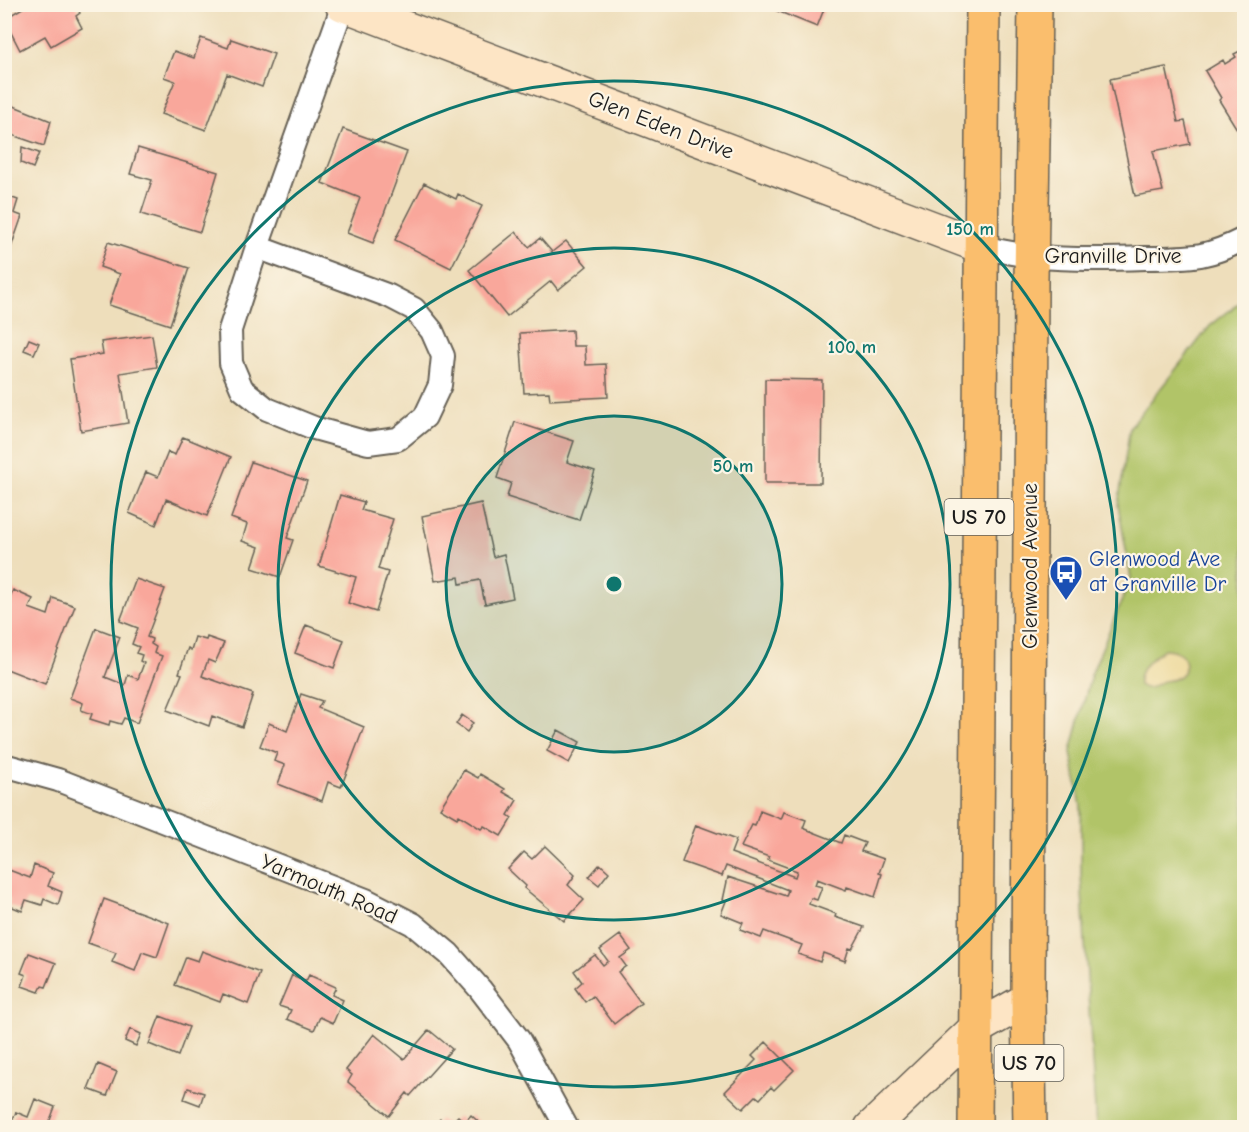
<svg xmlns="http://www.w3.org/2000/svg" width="1249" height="1132" font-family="'Comic Neue',sans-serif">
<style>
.green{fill:#b1c467;stroke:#667042;stroke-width:1.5}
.sand{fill:#eeda9e;stroke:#857b5d;stroke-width:1.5}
.building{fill:#f9a79b}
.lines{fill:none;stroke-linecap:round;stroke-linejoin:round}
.street-casing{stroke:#666054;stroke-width:26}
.secondary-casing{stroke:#666054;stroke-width:36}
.primary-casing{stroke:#666054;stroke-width:36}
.street{stroke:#fff;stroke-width:22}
.secondary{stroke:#fde5c5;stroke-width:33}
.primary{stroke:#fabe6d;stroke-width:33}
.ring{fill:none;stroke:#0f766e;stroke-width:3}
.labels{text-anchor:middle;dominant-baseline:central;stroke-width:4.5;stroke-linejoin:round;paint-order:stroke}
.shield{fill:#fcf5e5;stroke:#5f5d58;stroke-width:1.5}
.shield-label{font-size:21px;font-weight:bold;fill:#1c1c1c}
.street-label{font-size:22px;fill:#1c1c1c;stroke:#fcf5e5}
.transit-label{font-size:22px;fill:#164399;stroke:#fcf5e5;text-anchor:start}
.centre{fill:#0f766e;stroke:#fcf5e5;stroke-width:3}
.ring-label{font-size:18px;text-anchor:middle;font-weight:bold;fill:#0f766e;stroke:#fcf5e5;stroke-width:4.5;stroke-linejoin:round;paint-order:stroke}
</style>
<rect width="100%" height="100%" fill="#fcf5e5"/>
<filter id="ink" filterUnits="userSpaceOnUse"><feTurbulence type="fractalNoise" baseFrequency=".0167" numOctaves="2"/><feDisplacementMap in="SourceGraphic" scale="12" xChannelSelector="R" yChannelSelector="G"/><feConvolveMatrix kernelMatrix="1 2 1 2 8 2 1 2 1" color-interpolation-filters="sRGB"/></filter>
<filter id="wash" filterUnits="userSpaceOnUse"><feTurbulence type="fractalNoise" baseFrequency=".008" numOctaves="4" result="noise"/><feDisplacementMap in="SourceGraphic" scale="24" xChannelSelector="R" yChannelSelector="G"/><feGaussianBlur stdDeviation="1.35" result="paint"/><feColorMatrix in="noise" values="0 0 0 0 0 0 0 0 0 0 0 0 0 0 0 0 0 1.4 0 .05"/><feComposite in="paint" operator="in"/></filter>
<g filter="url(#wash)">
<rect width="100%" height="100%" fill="#eedebb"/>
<path class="green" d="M1244 299V1127H1096L1081 875V806L1071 752 1091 675 1131 578 1118 505 1130 427 1210 326Z"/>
<path class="sand" d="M1164 649C1186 649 1194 668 1175 679 1170 681 1165 680 1161 682 1152 686 1149 692 1139 685 1137 668 1152 658 1164 649Z"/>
<g id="blocks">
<path class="building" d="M25 4H75L80 13 76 16 82 28 51 46 45 36 20 50 4 19 26 6Z
M760 4H826L817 27Z
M201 38 228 48 231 39 274 54 262 87 227 74 206 130 161 114 175 81 164 77 174 51 194 58Z
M1244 49V131L1240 134 1219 100 1221 98 1205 71 1223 60 1225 64 1236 57 1234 54Z
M1166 67 1178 122 1185 121 1190 144 1153 151 1163 191 1135 196 1110 79Z
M4 102 51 121 44 146 12 135 4 155Z
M343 129 407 152 373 243 347 233 360 198 322 183Z
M22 147 39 153 33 168 21 163Z
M138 148 218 172 200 232 141 214 152 180 130 174Z
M424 183 456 199 458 194 482 206 451 268 395 240Z
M4 195 18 200 14 213 22 216 8 256 4 255Z
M516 232 529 247 540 238 552 252 566 241 587 266 558 290 551 281 507 317 469 270Z
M108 242 189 268 170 325 109 305 120 274 100 267Z
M572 330 573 346H585L586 365 606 364 608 397 550 400 549 392 524 393 520 333Z
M152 335 157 367 120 373 128 423 81 431 70 359 103 354 101 342Z
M29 339 39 343 34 354 24 350Z
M765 379 822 380 821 483H765Z
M515 422 574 441 567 462 595 471 579 520 507 497 511 483 497 478Z
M183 437 231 457 207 516 166 499 156 525 129 513 146 472 158 477 168 452 175 455Z
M251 462 307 481 287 538 293 540 280 577 252 568 259 547 242 541 247 524 231 518Z
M340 495 364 502 361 510 393 519 378 569 388 572 376 612 348 603 356 577 319 566Z
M481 503 493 557 504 554 513 598 485 604 480 580 460 584 459 577 435 581 422 516Z
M136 579 165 589 147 637 152 639 151 644 156 647 154 653 162 656 137 723 124 718 121 724 110 721 109 725 90 719 92 714 81 710 83 703 70 698 96 628 120 637 105 677 125 685 128 675 138 679 144 663 140 661 142 655 136 653 139 647 132 644 138 628 120 621Z
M13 590 33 599 29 608 48 615 53 598 75 606 45 684 4 668V642L8 634 4 633V611Z
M306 625 344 640 334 668 295 653Z
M195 637 206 640 207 637 224 643 215 663 208 660 202 676 253 694 242 727 212 716 209 726 167 710 182 674 179 673 188 648 191 650Z
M301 694 322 701 318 708 364 727 341 787 328 782 322 801 278 784 285 765 274 761 277 753 260 746 269 723 287 731Z
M462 715 473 723 467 732 456 724Z
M558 730 580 742 569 763 547 751Z
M464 770 478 778 480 774 505 789 503 792 517 800 508 815 512 818 501 836 484 826 481 829 459 815 457 818 440 808Z
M760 811 781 819 784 812 806 820 803 828 841 843 844 835 865 843 861 851 884 859 879 873 882 874 875 897 847 887 846 890 817 879 815 885 822 887 817 900 811 898 809 904 836 914 835 917 864 927 852 949 849 948 845 961 823 953 820 962 798 954 802 945 764 931 761 938 740 930 743 923 721 914 726 901 723 900 728 877 786 896 788 890 726 866 722 876 682 862 696 825 736 840 731 853 795 877 797 871 768 860 769 857 741 847 752 825 755 826Z
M545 846 575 875 568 885 584 900 564 921 524 888 526 886 508 869 524 852 532 859Z
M600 864 609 872 599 885 589 877Z
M34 865 53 873 48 886 62 892 58 905 44 899 42 905 26 900 22 911 8 905 10 899 4 897V882L9 870 30 878Z
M104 899 169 923 157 957 142 952 135 971 112 962 116 953 88 943Z
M620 935 631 950 620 958 626 966 618 972 641 1003 614 1024 593 996 585 1002 575 988 582 982 574 971 595 955 603 965 608 961 600 950Z
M202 951 260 973 248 1004 223 994 220 1002 175 985 186 957 198 961Z
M29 953 56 963 46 987 42 986 39 992 22 986 26 975 21 973Z
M292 975 306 981 309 975 336 987 332 995 343 1000 333 1023 320 1017 314 1030 287 1019 291 1010 279 1006Z
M160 1016 189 1027 178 1056 149 1044Z
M130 1029 141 1034 136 1046 125 1041Z
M429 1030 452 1049 410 1096 407 1093 389 1116 348 1082 352 1075 346 1070 374 1034 404 1059Z
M766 1042 794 1070 774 1090 771 1087 760 1099 756 1096 743 1109 725 1092 756 1060 752 1056Z
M98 1064 117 1072 107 1096 88 1089Z
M188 1088 204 1093 200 1105 184 1099Z
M35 1099 55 1107 47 1128H9L16 1112 28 1117Z
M471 1115 485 1128H433L440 1119 448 1126 458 1116 465 1122Z
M717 1120 725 1128H709Z"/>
</g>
</g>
<g filter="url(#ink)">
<use href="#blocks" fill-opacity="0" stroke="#666054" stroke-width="1.5"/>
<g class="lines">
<defs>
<path id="street" d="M980 246C1033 261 1091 260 1146 258 1164 258 1183 258 1201 255 1217 252 1230 246 1244 239
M257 247 389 296 414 309 432 331 443 356 440 385 425 417 398 439 368 443 314 428 267 409 242 389 231 363 230 330 257 247 343 5
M4 765 58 780 366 900 413 924 449 954 480 989 519 1040 567 1128"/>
<path id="secondary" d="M342 4 980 246
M871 1128 975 1029 1028 999"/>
<path id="primary" d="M975 1128 983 4
M1030 1128 1028 999 1031 281 1035 4"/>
</defs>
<use href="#street" class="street-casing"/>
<use href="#secondary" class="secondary-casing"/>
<use href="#primary" class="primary-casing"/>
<use href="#street" class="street"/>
<use href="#secondary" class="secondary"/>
<use href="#primary" class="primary"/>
</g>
</g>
<circle cx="614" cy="584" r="168" fill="#0f766e" fill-opacity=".12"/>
<g class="ring">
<circle cx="614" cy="584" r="168"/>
<circle cx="614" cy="584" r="336"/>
<circle cx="614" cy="584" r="503"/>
</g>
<defs>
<symbol id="bus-pin" viewBox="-11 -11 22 30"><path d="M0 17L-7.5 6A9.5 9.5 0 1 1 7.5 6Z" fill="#1a4fb4" stroke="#fcf5e5"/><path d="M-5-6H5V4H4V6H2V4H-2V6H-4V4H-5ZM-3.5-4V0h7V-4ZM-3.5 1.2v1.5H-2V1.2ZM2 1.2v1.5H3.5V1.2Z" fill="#fff"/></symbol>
</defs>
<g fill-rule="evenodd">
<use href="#bus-pin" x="1047" y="553" width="38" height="52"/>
</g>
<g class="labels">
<g class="shield">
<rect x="944.5" y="499" width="69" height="36" rx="4.5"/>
<rect x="994.5" y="1045" width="69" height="36" rx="4.5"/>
</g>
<g class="shield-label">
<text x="979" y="517">US 70</text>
<text x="1029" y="1063">US 70</text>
</g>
<g class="street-label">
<text transform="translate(661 125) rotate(21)">Glen Eden Drive</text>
<text x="1113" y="256">Granville Drive</text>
<text transform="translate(1030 566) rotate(-90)">Glenwood Avenue</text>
<text transform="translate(329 889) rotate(23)">Yarmouth Road</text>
</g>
<g class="transit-label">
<text x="1089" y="559">Glenwood Ave<tspan x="1089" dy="25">at Granville Dr</tspan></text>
</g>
</g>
<circle cx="614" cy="584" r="9" class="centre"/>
<g class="ring-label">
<text x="970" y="235">150 m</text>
<text x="852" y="353">100 m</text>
<text x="733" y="472">50 m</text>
</g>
<rect width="1249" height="1132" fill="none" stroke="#fcf5e5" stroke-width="24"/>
</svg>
